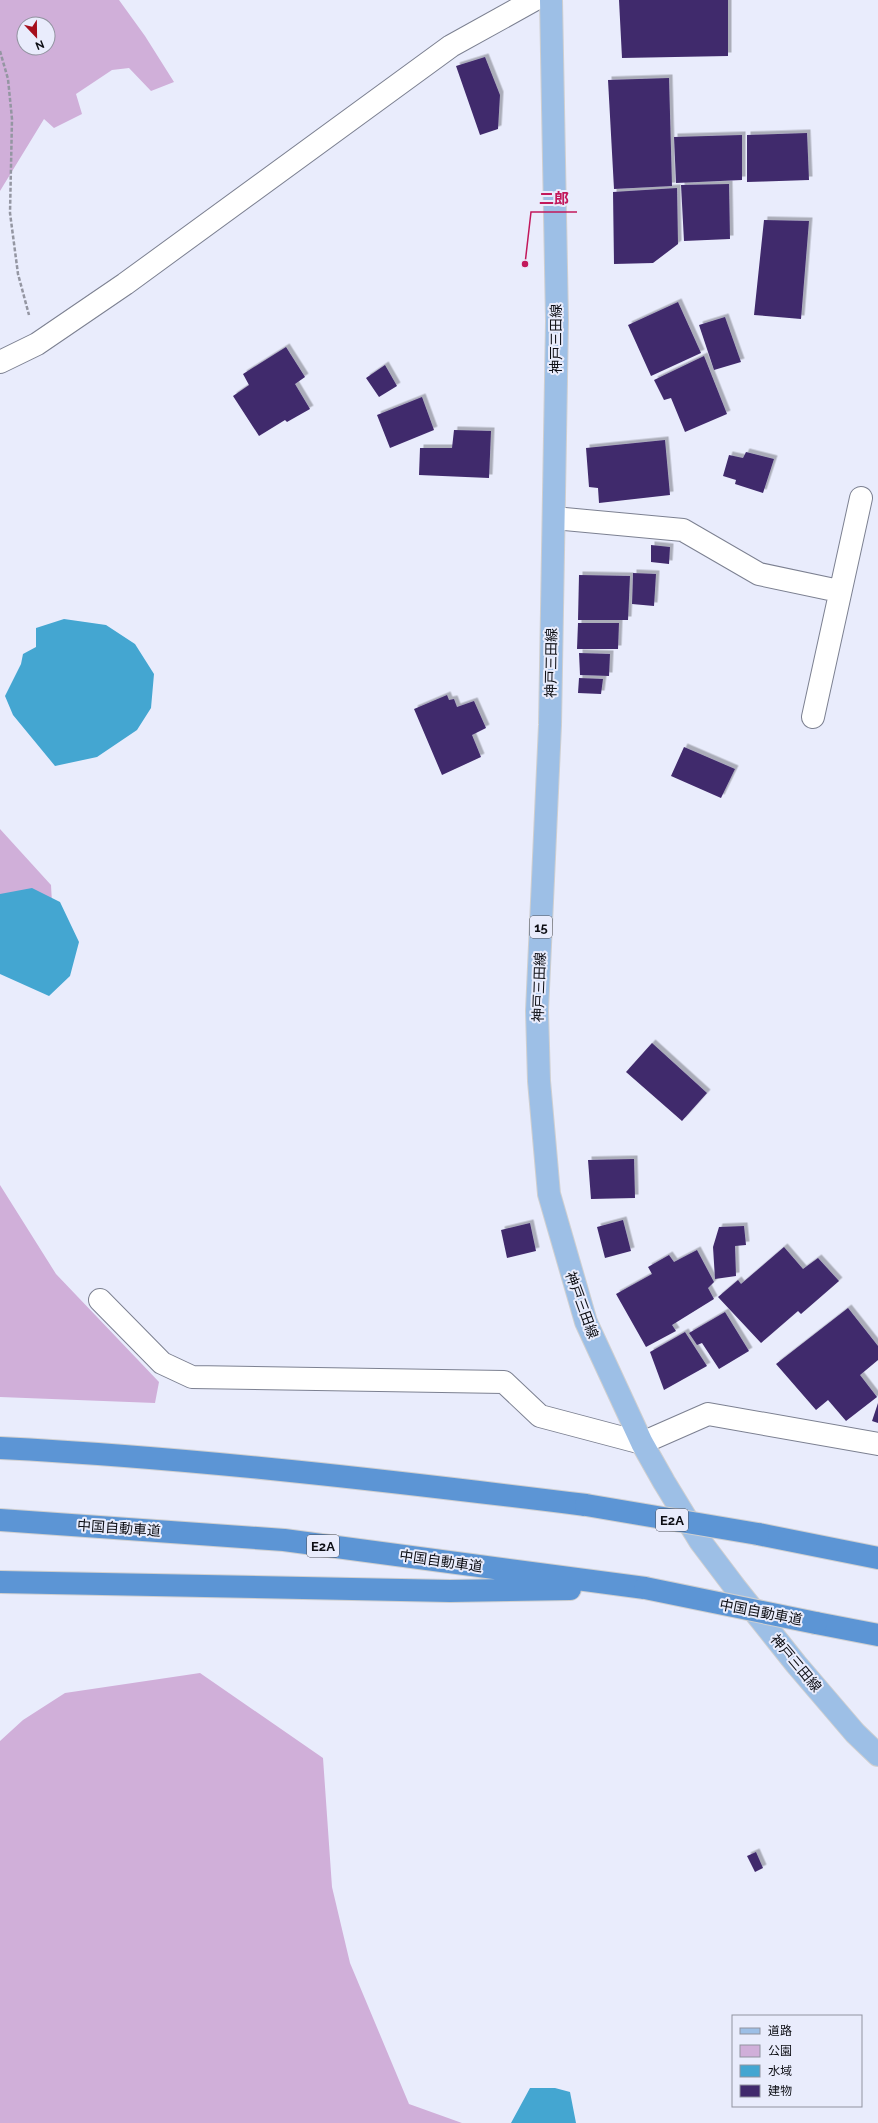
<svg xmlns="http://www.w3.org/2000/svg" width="878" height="2123" font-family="Raleway,'Noto Sans JP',sans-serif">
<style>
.green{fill:#d0afd9;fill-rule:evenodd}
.water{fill:#44a6d1}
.building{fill:#412a6c;filter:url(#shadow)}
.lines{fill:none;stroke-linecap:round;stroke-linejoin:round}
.street-casing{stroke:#7c8091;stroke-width:24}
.primary-casing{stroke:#cfcfd0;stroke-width:24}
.highway-casing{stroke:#cfcfd0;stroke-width:24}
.path{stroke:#9496a2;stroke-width:2.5;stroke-dasharray:4 2;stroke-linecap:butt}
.street{stroke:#fff;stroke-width:22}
.primary{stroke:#9dbfe6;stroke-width:22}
.highway{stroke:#5c95d5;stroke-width:22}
.highway-bridge-casing{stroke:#cfcfd0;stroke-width:24;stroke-linecap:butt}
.highway-bridge{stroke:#5c95d5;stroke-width:22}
.labels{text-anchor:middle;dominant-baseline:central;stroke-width:4;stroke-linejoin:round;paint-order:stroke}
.shield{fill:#e9ecfc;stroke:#4f515a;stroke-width:1}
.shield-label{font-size:13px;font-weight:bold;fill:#0d0e14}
.street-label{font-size:14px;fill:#0d0e14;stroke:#e9ecfc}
.leader{fill:none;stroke:#c2185b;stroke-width:1.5}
.callout-dot{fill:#c2185b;stroke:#e9ecfc;stroke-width:1.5}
.callout-label{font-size:15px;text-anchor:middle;font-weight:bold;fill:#c2185b;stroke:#e9ecfc;stroke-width:4;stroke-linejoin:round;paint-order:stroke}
</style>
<defs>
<filter id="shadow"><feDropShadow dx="3.5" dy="-3.5" stdDeviation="0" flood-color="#0004"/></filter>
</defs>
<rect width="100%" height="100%" fill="#e9ecfc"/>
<path class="green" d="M0 0H119L145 36 174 82 151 91 129 68 112 70 76 94 82 114 54 128 44 119 0 191ZM24 24H48V48H24Z
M0 829 51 885 52 903 0 909Z
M0 1185 56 1274 159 1382 155 1403 0 1397Z
M200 1673 323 1758 332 1887 350 1963 409 2104 462 2123H0V1741L23 1720 65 1693Z"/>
<path class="water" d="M64 619 106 625 135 644 154 674 151 708 137 730 97 757 55 766 13 715 5 696 21 664 23 654 36 647V628Z
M32 888 60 902 79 942 70 976 49 996 0 974V894Z
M530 2088H555L570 2092 576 2123H511Z"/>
<path class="building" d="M619 0H728V56L622 58Z
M485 57 500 95 498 129 480 135 456 66Z
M669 78 672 186 614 189 608 80Z
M807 133 809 180 747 182V135Z
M742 135V180L676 183 674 137Z
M729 184 730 239 684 241 681 185Z
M677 188 678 244 653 263 614 264 613 192Z
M764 220 809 221 801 319 754 315Z
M678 302 701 353 651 376 628 325Z
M725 317 741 362 714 370 699 325Z
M286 347 305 377 295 384 310 409 287 422 285 420 259 436 233 396 249 385 243 374Z
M704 356 727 414 685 432 671 398 664 400 654 380Z
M385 365 397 386 379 397 366 378Z
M422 397 434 430 390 448 377 415Z
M454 430 491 431 489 478 419 475 420 448H452Z
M665 440 670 495 599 503 598 488 589 487 586 448Z
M746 452 774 459 763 493 735 484 736 480 723 476 729 455 743 458Z
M651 545 670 547 669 564 651 562Z
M633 573 656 574 654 606 632 604Z
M579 575 630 576 628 620H578Z
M578 623H619L618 649H577Z
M579 653 610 654 609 676 580 675Z
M579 678 603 679 601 694 578 693Z
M447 695 449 700 454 699 457 707 474 701 486 728 472 735 481 757 442 775 414 709Z
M684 747 735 769 721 798 671 776Z
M652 1043 707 1093 682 1121 626 1072Z
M634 1159 635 1198 591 1199 588 1160Z
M623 1220 631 1251 605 1258 597 1227Z
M530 1223 536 1251 507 1258 501 1230Z
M744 1226 746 1245 735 1246 736 1276 715 1279 713 1247 719 1227Z
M784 1247 803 1269 818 1258 839 1281 801 1314 798 1311 761 1343 718 1297 738 1280 741 1284Z
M697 1250 714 1282 708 1288 714 1299 672 1325 676 1331 646 1347 616 1294 652 1274 648 1267 669 1255 674 1262Z
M848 1308 878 1346V1360L860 1375 877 1397 846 1421 828 1400 816 1410 776 1364Z
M725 1312 749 1351 719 1369 702 1343 697 1345 689 1333Z
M685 1332 707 1366 664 1390 650 1352Z
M878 1403V1423L872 1421Z
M756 1852 763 1868 755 1872 747 1856Z"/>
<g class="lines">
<defs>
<path id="street" d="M0 362 37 344 125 284 451 46 534 0
M554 518 683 530 759 574 839 591
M813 717 861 498
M100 1300 162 1363 192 1377 504 1382 540 1416 642 1443 708 1414 878 1444"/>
<path id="primary" d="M551 0 557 321 550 725 537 1011 539 1081 549 1194 586 1322 642 1443 664 1482 700 1541 734 1586 796 1664 855 1733 878 1755"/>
<path id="highway" d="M0 1448C196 1458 391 1481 586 1505
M0 1520 284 1540 645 1588
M758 1534 878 1558
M0 1582 450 1591 570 1589
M816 1623 878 1635"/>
</defs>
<use href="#street" class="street-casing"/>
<use href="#primary" class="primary-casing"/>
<use href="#highway" class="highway-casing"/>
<path class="path" d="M0 51 8 79 12 119 10 213 18 274 29 315"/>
<use href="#street" class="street"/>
<use href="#primary" class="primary"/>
<use href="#highway" class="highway"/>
<defs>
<path id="highway-bridge" d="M586 1505 758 1534
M645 1588 816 1623"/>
</defs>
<use href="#highway-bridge" class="highway-bridge-casing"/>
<use href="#highway-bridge" class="highway-bridge"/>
</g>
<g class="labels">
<g class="shield">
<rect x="530" y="916" width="22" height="22" rx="3"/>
<rect x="656" y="1509" width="32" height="22" rx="3"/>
<rect x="307" y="1535" width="32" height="22" rx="3"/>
</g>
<g class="shield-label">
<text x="541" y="927">15</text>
<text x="672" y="1520">E2A</text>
<text x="323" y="1546">E2A</text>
</g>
<g class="street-label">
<text transform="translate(556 339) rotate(-90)">神戸三田線</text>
<text transform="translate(551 663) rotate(-89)">神戸三田線</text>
<text transform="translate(539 987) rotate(-88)">神戸三田線</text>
<text transform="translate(582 1305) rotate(70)">神戸三田線</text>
<text transform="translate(119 1528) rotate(4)">中国自動車道</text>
<text transform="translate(441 1561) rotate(8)">中国自動車道</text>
<text transform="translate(761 1612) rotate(11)">中国自動車道</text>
<text transform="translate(796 1663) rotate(50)">神戸三田線</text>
</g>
</g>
<path class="leader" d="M525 264L531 212H577"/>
<circle class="callout-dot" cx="525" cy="264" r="4"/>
<g class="callout-label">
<text x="554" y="204">二郎</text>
</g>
<rect x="732" y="2015" width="130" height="92" fill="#e9ecfc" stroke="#91939f"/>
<rect x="740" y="2028" width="20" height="6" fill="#9dbfe6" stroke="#91939f"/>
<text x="768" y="2035" font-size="12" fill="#0d0e14">道路</text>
<rect x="740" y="2045" width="20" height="12" fill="#d0afd9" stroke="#91939f"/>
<text x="768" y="2055" font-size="12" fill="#0d0e14">公園</text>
<rect x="740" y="2065" width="20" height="12" fill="#44a6d1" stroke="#91939f"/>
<text x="768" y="2075" font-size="12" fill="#0d0e14">水域</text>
<rect x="740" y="2085" width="20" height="12" fill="#412a6c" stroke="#91939f"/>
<text x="768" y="2095" font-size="12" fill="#0d0e14">建物</text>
<g transform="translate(36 36) rotate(158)"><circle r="19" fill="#e9ecfc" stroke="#91939f"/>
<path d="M0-3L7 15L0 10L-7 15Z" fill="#a60e1c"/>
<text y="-6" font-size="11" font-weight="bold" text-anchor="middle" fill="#0d0e14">N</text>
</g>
</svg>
